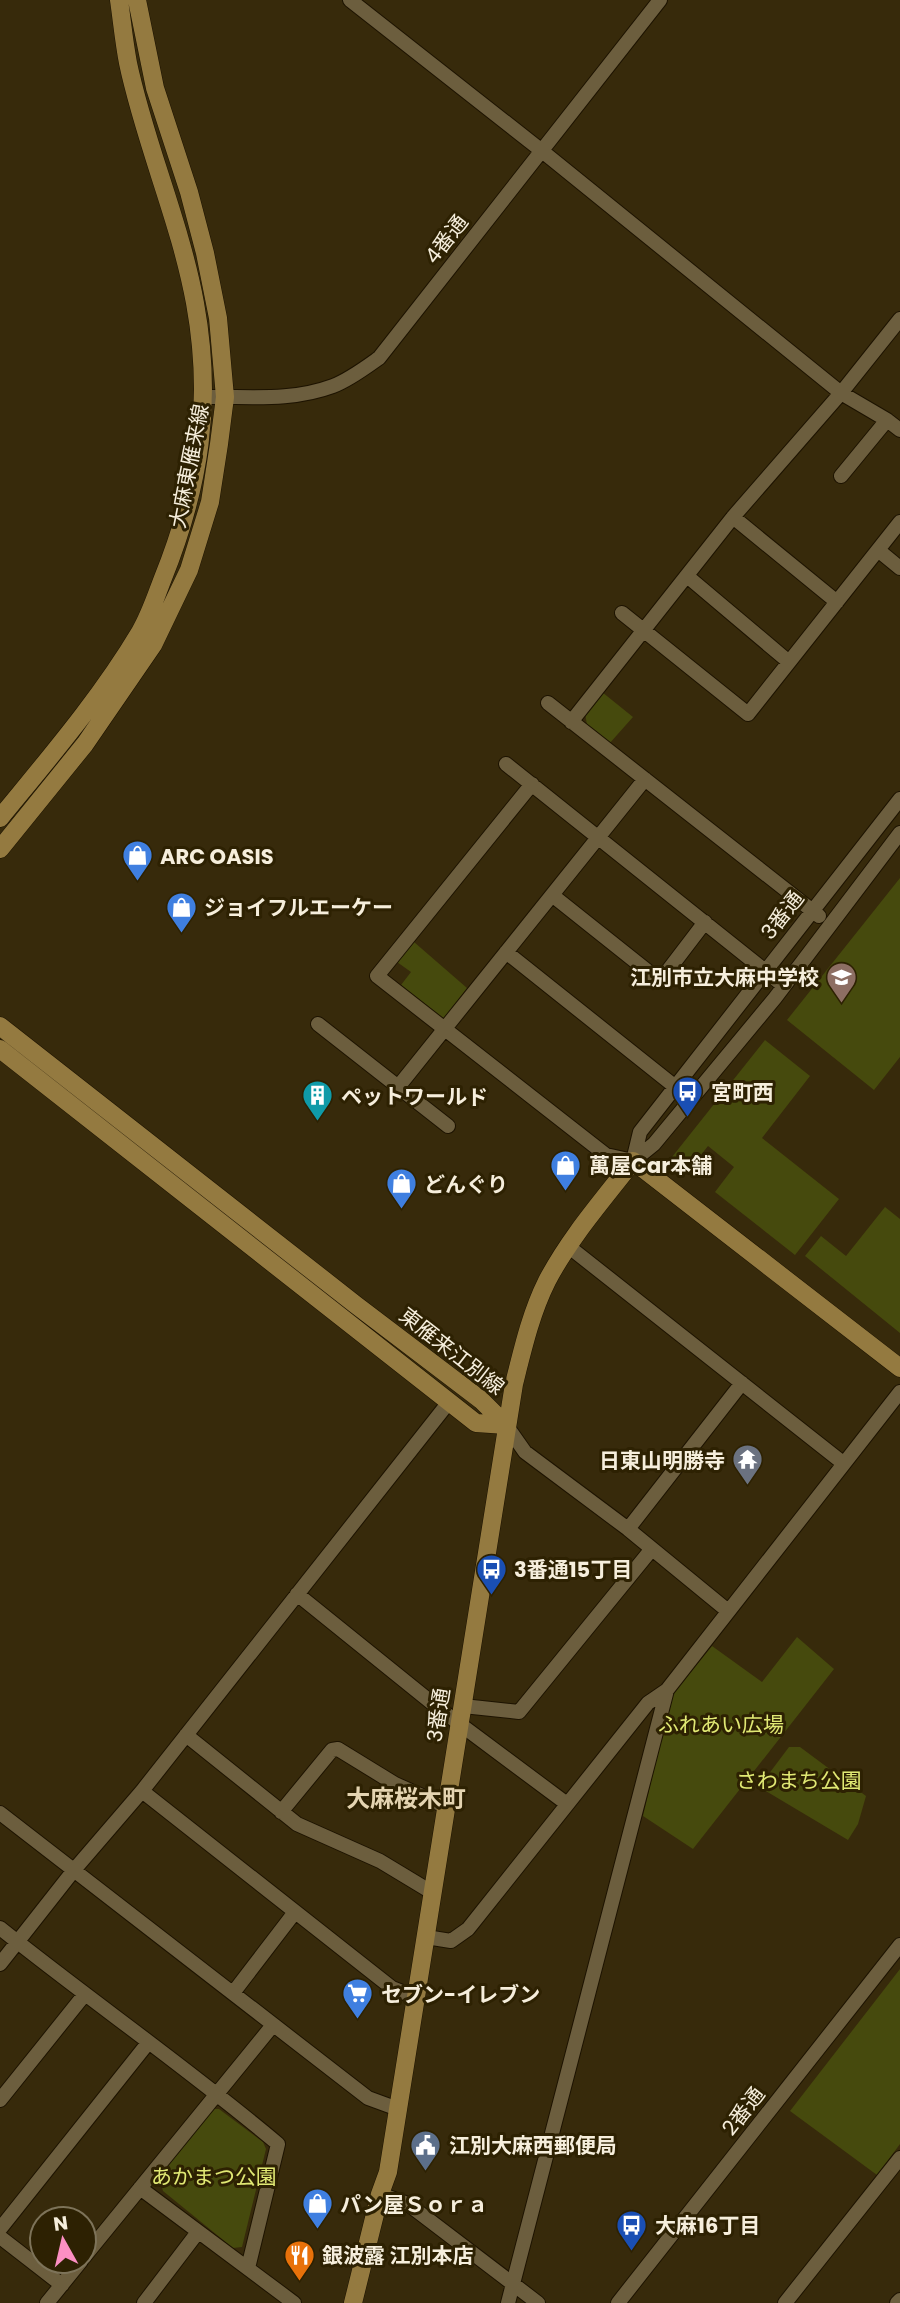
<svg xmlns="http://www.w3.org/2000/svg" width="900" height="2303" font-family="Poppins,'Noto Sans JP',sans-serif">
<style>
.green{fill:#464a0d}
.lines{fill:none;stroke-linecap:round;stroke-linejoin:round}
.minor-casing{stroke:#1d1300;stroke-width:16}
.major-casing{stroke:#1d1300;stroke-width:19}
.minor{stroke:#6c5e3e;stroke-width:14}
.major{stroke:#947a40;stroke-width:18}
.labels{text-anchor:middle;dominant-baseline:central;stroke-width:6;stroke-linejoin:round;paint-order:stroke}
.street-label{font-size:21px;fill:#f6eedc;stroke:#2d2102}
.poi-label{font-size:21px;font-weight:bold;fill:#f6eedc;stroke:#2d2102;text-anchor:start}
.park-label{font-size:21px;fill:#e1e974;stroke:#2d2102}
.quarter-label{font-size:24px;font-weight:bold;fill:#e4d4b1;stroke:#2d2102}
</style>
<rect width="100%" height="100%" fill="#372a0b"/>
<path class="green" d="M602 692 633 717 609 744 587 725 585 713Z
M900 878V1057L874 1090 787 1020Z
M414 942 467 988 444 1019 401 985 411 972 397 962Z
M765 1040 810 1076 762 1138 839 1199 795 1255 715 1192 734 1167 708 1146 689 1170 672 1157Z
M885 1207 900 1219V1333L805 1256 821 1236 846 1256Z
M797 1637 834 1669 693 1849 643 1816 671 1696 712 1646 762 1682Z
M789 1747H800L866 1796 858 1824 848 1840 759 1787Z
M900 1969V2144L877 2175 790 2111Z
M209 2109H219L263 2142 266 2149 242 2247 233 2248 163 2191 159 2177Z"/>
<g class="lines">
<defs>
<path id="minor" d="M350 0 542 151 841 393 887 420 900 430
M204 397C248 396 290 402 333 386 349 380 365 368 379 358L660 0
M841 476 887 420
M733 517 837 602
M878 550 900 568
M687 576 789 662
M622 613 748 714 900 522
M548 703 819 916
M571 722 733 517 841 393 900 319
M506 764 784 986
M532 784 377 976 606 1155 633 1161
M552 895 660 981 705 922
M506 952 683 1093
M318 1024 448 1126
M398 1087 645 779
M633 1161 640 1132 900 799
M633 1161 654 1144 775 998 900 833
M568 1246 843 1463
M506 1425 525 1452 628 1529 728 1611
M628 1529 742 1383
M297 1594 437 1707 567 1804
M463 1706 519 1712 651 1550
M186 1735 297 1824 380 1861 433 1893
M142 1791 392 1988 415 1997
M281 1812 332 1750 338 1749 395 1784 447 1807
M0 1813 368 2098 398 2109
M0 1928C91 2001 188 2068 278 2144L248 2268
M426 1937 451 1941 468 1929 648 1703 667 1690
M0 1964 74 1870 142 1791 449 1402
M233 1993 295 1912
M0 2100 85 1994
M140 2188 294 2303
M380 2194 408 2204 538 2303
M0 2229 148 2043
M0 2237 62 2285
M84 2257 273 2025
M47 2303 81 2261
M144 2303 198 2232
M508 2303 667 1690 900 1392
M618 2303 900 1945
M785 2303 900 2158
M897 2303 900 2300"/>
<path id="major" d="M0 818C49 758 100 699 140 632 150 615 156 596 163 578 200 486 213 402 195 303 180 221 145 144 128 63 124 42 122 21 119 0
M0 849 85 744 153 645 189 570 210 502 219 444 225 397 218 318 205 253 189 192 155 88 137 0
M0 1026 356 1305 481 1400 506 1425
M0 1049 476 1423 506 1425
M353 2303 380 2194 388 2172 514 1384C523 1348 531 1313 547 1281 570 1237 603 1200 633 1161L900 1368"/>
</defs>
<use href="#minor" class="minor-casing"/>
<use href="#major" class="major-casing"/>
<use href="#minor" class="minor"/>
<use href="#major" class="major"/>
</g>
<defs>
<symbol id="shop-pin" viewBox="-11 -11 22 30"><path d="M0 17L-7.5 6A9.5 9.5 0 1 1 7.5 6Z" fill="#3f7fe0" stroke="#2d2102"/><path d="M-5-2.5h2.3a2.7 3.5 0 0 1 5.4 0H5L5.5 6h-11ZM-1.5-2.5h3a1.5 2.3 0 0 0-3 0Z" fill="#fff"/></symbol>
<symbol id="school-pin" viewBox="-11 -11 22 30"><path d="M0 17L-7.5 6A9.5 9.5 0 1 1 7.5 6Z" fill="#8d6e63" stroke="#2d2102"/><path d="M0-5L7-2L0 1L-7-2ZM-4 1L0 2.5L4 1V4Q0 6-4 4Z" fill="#fff"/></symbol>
<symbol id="bus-pin" viewBox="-11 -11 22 30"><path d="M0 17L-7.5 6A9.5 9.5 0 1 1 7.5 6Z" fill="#1a4fb4" stroke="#2d2102"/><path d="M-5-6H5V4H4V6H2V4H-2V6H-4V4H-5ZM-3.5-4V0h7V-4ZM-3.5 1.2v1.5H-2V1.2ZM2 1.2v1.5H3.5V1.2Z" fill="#fff"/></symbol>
<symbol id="building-pin" viewBox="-11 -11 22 30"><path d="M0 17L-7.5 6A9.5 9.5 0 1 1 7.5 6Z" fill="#0f9aa8" stroke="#2d2102"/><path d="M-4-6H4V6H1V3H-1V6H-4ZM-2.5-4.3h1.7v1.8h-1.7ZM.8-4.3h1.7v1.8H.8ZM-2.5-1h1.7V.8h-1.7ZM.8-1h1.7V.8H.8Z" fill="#fff"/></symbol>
<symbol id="temple-pin" viewBox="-11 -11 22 30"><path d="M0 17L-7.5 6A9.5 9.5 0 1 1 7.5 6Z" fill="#6b7280" stroke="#2d2102"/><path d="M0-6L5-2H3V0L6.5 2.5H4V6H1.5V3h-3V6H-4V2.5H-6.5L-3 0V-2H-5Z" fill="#fff"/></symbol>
<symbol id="supermarket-pin" viewBox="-11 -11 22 30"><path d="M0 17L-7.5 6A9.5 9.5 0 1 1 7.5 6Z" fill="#3f7fe0" stroke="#2d2102"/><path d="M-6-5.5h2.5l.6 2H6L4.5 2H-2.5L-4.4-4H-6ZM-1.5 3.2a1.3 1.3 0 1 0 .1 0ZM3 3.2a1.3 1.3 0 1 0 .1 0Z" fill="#fff"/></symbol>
<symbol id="civic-pin" viewBox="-11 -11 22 30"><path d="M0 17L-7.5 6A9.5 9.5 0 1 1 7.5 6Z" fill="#5c6f8a" stroke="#2d2102"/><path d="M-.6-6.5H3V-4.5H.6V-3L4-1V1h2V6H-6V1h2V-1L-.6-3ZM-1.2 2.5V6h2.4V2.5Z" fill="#fff"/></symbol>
<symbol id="restaurant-pin" viewBox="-11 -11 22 30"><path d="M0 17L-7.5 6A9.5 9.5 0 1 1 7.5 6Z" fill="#e8710a" stroke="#2d2102"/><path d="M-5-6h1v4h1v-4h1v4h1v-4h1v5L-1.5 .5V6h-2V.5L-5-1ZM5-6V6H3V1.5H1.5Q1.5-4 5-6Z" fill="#fff"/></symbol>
</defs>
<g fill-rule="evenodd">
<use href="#shop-pin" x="120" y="838" width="35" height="47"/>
<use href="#shop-pin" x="164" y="890" width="35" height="47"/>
<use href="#school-pin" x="824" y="960" width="35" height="47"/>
<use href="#bus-pin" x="670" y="1074" width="35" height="47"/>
<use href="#building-pin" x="300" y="1078" width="35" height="47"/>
<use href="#shop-pin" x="548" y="1148" width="35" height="47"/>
<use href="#shop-pin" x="384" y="1166" width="35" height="47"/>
<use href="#temple-pin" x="730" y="1442" width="35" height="47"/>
<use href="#bus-pin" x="474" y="1552" width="35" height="47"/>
<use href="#supermarket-pin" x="340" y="1976" width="35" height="47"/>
<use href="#civic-pin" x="408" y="2128" width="35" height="47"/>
<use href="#shop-pin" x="300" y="2186" width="35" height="47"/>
<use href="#bus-pin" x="614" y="2208" width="35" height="47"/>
<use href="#restaurant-pin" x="282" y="2238" width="35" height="47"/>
</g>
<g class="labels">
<g class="street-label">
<text transform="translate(446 239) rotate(-52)">4番通</text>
<text transform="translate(189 466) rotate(-79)">大麻東雁来線</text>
<text transform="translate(782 915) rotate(-52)">3番通</text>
<text transform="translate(452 1351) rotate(38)">東雁来江別線</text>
<text transform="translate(438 1715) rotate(-81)">3番通</text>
<text transform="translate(743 2111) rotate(-52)">2番通</text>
</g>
<g class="poi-label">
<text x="160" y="856">ARC OASIS</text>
<text x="204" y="907">ジョイフルエーケー</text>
<text x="819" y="977" text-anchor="end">江別市立大麻中学校</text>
<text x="711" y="1092">宮町西</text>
<text x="341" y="1096">ペットワールド</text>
<text x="589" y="1165">萬屋Car本舗</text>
<text x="424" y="1184">どんぐり</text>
<text x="725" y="1460" text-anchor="end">日東山明勝寺</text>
<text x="514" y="1569">3番通15丁目</text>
<text x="381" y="1994">セブン-イレブン</text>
<text x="449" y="2145">江別大麻西郵便局</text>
<text x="340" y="2204">パン屋Ｓｏｒａ</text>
<text x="655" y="2225">大麻16丁目</text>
<text x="322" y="2255">銀波露 江別本店</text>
</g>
<g class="park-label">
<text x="721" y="1724">ふれあい広場</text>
<text x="799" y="1780">さわまち公園</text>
<text x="214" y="2176">あかまつ公園</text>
</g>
<g class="quarter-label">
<text x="406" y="1798">大麻桜木町</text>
</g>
</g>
<g transform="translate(63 2240) rotate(352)"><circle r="33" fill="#2d2102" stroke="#7d7359" stroke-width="2"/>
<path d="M0-5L12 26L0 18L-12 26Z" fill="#fc8fc3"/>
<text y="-10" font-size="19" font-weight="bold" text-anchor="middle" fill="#f6eedc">N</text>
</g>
</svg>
